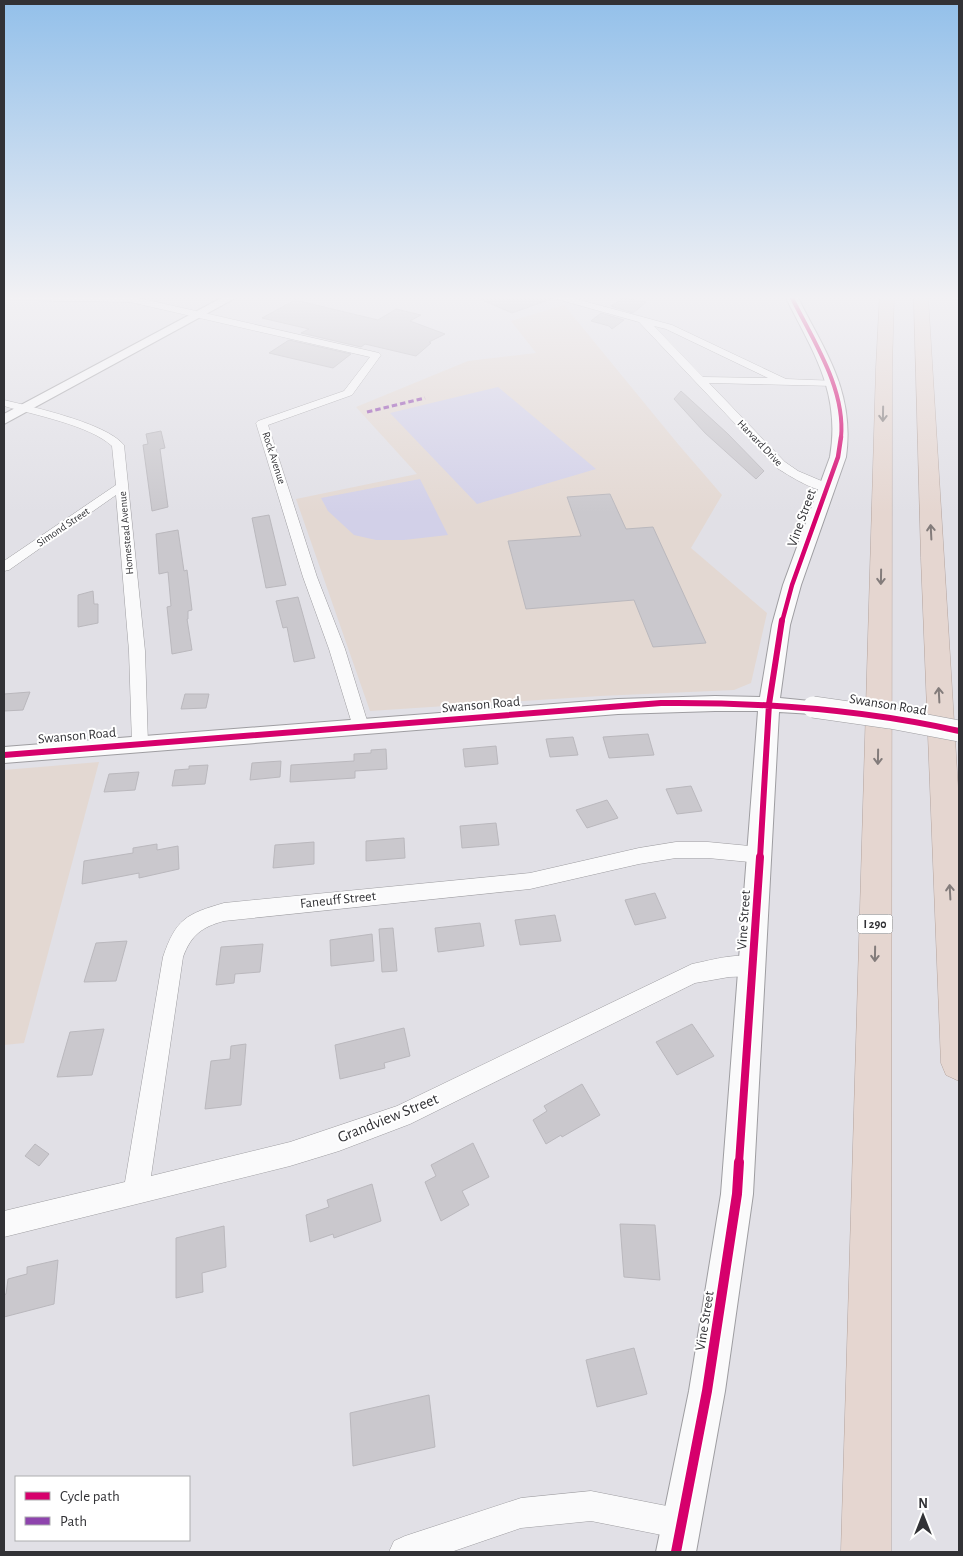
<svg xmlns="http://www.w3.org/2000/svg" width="963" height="1556" font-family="'Alegreya Sans',sans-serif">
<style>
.education{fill:#e3d8d2}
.green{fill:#d2d0e8}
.building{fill:#cac8cd;stroke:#bab8bd}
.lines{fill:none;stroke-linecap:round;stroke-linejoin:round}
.minor-casing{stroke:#9e9da1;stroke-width:1}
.tertiary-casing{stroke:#9e9da1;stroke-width:2}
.secondary-casing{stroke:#9e9da1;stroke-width:1}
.motorway-casing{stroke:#b4a49e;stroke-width:1}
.minor{fill:#fafafb;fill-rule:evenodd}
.tertiary{fill:#fafafb;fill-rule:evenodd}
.secondary{fill:#fafafb;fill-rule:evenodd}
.motorway{fill:#e5d6d0;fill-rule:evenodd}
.tertiary-bridge-casing{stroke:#9e9da1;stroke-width:22;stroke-linecap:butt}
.tertiary-bridge{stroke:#fafafb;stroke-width:21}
.quiet{stroke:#8e44ad;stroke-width:3;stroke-dasharray:5.5 3;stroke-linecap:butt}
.cycleway-far4-casing{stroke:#fff;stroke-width:5.5}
.cycleway-far3-casing{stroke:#fff;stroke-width:7}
.cycleway-far2-casing{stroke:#fff;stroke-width:9}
.cycleway-far1-casing{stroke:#fff;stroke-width:11}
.cycleway-casing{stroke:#fff;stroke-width:13}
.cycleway-far4{stroke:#d6006c;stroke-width:4}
.cycleway-far3{stroke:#d6006c;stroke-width:4.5}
.cycleway-far2{stroke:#d6006c;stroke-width:6}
.cycleway-far1{stroke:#d6006c;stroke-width:8}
.cycleway{stroke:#d6006c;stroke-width:10}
.oneway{stroke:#837c7b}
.labels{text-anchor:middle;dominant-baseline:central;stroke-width:4;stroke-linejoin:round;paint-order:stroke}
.far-street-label{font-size:11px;fill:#323236;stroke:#fff}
.shield{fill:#fff;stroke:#707072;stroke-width:1}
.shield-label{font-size:12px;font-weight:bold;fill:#323236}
.street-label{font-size:14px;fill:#323236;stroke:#fff}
.near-street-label{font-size:16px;fill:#323236;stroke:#fff}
</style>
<rect width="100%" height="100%" fill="#e1e0e6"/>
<path class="education" d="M564 305 678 444 722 495 691 548 767 613 751 683 734 690 600 696 370 711 296 499 417 474 356 407 468 361 536 353 511 321Z
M99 762 24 1043 4 1045V770Z"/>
<path class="green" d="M498 387 596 469 477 504 390 413Z
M420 479 448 535 404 540H376L354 535 328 511 321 498Z"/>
<path class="building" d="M473 296H550L551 299 512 313Z
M623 298 646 302 633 313 611 306Z
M295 300 378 320 396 309 421 315 410 321 445 334 429 342 431 343 416 356 365 344 361 347 301 333 309 329 262 318Z
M601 313 624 320 612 329 609 326 591 321Z
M289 340 351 354 333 368 269 353Z
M681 391 728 434 764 471 756 479 705 433 674 399Z
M161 431 165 448 160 449 168 507 152 511 143 445 148 444 146 434Z
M610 494 626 529 653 527 706 643 653 647 634 600 526 609 508 541 581 536 567 497Z
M269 515 286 585 266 588 252 518Z
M178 530 184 571 187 570 192 610 188 611V619H187L192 650 172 654 167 607 171 606 168 572 159 574 156 534Z
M93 591 94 604H98V623L78 627V595Z
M298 597 315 658 294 662 287 627 283 628 276 601Z
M30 692 23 710 4 711V694Z
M185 694H209L206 708 181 709Z
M648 734 654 755 609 758 603 737Z
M573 737 578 755 550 757 546 739Z
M496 746 498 764 465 767 463 749Z
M386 749 387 769 355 771V778L290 782 291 765 354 761V754L371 753V750Z
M281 761 280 777 250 780 252 763Z
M208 765 205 784 172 786 175 770 189 769V766Z
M139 772 135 790 104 792 109 774Z
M691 786 702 811 677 814 666 789Z
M607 800 618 818 587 828 576 810Z
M496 823 499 845 462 848 460 826Z
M404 838 405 858 366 861V841Z
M314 842V864L273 868 275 845Z
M157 844V850L178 846 179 869 139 878V873L82 884 84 861 133 853V848Z
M655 893 666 918 635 925 625 900Z
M555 915 561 941 520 945 515 920Z
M480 923 484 946 438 952 435 928Z
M393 928 397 971 382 972 379 929Z
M372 934 374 961 331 966 330 940Z
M127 941 116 981 84 982 96 943Z
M263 944 260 972 235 974 234 983 216 985 221 947Z
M692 1024 714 1056 677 1075 656 1042Z
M404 1028 410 1056 384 1063 385 1068 340 1079 335 1045Z
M104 1029 92 1075 57 1077 70 1032Z
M246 1044 241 1105 205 1109 211 1061 230 1059 231 1046Z
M582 1084 600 1115 562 1137 561 1135 546 1144 533 1120 547 1111 544 1106Z
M473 1143 489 1177 462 1191 469 1205 441 1221 425 1182 436 1176 431 1165Z
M35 1144 49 1154 39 1166 25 1156Z
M372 1184 381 1221 334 1238 333 1234 310 1242 306 1215 329 1207 327 1200Z
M620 1224 655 1225 660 1280 624 1277Z
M224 1226 226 1267 202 1273 203 1292 176 1298V1238Z
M58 1260 54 1304 4 1317V1295L6 1294 8 1279 27 1274V1267Z
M634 1348 647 1394 597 1407 586 1360Z
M429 1395 435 1447 353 1466 350 1413Z"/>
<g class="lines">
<defs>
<path id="minor" d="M4 296H130L379 353 381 355 352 395 268 425 317 577 345 649 369 727 367 731 361 733 355 731 353 727 329 649 303 577 256 423 258 421 344 391 370 357 130 302 4 300Z
M552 296H565L672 325 786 379 838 381 839 383 838 385 834 386 709 383 785 462 798 471 831 485 833 488 831 491C818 494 788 475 777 468L639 322 553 298ZM654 326 666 329 768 378 703 377Z
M4 400C33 407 106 423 124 445L145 651 148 744 146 748 140 750 134 748 132 744 129 651 116 495 9 570 4 571V561L116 485 112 446C89 425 34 415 4 406Z
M676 842H708L760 847 767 849 769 855 767 861 760 863 708 858H676L639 864 530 889 224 921C202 927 191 935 183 957L151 1176 290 1142 397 1106 692 964C713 960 740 951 760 959L763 966 760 973 753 976 729 977 695 983 410 1124 339 1151 290 1166 4 1237V1211L125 1182 163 957C176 919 186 914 224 903L530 873 639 848Z
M591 1491 682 1509 693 1513 697 1524 693 1535 682 1539 591 1521 521 1528 451 1552H389L394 1541 405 1536 521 1498Z"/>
<path id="tertiary" d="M225 296H239L4 424V414Z
M785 296H797C825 352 855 391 846 457L801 585 790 625 780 698 820 702 823 707 820 712 813 714 779 712 753 1194 725 1391 696 1552H656L689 1391 721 1194 758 711H715L618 714 4 763V747L618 699 715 696 760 697 772 625 783 585 830 457C841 392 813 352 785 296Z"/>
<path id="secondary" d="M951 296H959V300L953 299Z"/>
<path id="motorway" d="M880 296H894L892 368 891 1552H841L876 368Z
M914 296H928L959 804V1081L946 1075 941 1063 921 558Z"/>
</defs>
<use href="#minor" class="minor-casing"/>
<use href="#tertiary" class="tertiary-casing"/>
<use href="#secondary" class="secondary-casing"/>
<use href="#motorway" class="motorway-casing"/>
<use href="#minor" class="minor"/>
<use href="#tertiary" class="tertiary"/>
<use href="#secondary" class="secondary"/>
<use href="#motorway" class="motorway"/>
<defs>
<path id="tertiary-bridge" d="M813 707 890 718 959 731"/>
</defs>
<use href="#tertiary-bridge" class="tertiary-bridge-casing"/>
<use href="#tertiary-bridge" class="tertiary-bridge"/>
<path class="quiet" d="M367 412 425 398"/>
<defs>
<path id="cycleway-far4" d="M791 296C812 339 846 388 841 438"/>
<path id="cycleway-far3" d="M782 622 792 585 838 457 841 437"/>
<path id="cycleway-far2" d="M4 755 661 703C762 702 860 709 959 731
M760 858 769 704 782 620"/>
<path id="cycleway-far1" d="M739 1163 760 857"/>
<path id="cycleway" d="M676 1552 707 1391 737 1194 739 1162"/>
</defs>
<use href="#cycleway-far4" class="cycleway-far4-casing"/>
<use href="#cycleway-far3" class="cycleway-far3-casing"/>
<use href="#cycleway-far2" class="cycleway-far2-casing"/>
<use href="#cycleway-far1" class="cycleway-far1-casing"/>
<use href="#cycleway" class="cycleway-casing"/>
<use href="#cycleway-far4" class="cycleway-far4"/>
<use href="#cycleway-far3" class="cycleway-far3"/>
<use href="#cycleway-far2" class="cycleway-far2"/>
<use href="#cycleway-far1" class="cycleway-far1"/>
<use href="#cycleway" class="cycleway"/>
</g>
<defs><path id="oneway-shaft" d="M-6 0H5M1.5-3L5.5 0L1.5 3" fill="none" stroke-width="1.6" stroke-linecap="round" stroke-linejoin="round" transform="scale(1.25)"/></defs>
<g class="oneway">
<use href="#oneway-shaft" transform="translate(883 414) rotate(91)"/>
<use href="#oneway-shaft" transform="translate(931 532) rotate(-93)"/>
<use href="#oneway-shaft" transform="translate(881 577) rotate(91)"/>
<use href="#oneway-shaft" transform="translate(939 695) rotate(-93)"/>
<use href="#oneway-shaft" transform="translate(878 757) rotate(91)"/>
<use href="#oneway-shaft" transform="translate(950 892) rotate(-93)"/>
<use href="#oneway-shaft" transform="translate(875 954) rotate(91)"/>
</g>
<linearGradient id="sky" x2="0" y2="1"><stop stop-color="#93c0ea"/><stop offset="0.58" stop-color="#f2f1f4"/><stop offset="1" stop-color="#f2f1f4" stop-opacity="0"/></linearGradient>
<rect width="963" height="513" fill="url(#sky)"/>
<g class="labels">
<g class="far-street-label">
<text transform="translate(760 443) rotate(46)">Harvard Drive</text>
<text transform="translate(274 458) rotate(72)">Rock Avenue</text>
<text transform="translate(63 527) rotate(-34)">Simond Street</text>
<text transform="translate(126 533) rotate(-95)">Homestead Avenue</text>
</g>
<rect class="shield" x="857.5" y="914.5" width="35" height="19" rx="4"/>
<g class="shield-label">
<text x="875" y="924">I 290</text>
</g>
<g class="street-label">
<text transform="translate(802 518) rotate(-70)">Vine Street</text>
<text transform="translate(481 705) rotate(-5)">Swanson Road</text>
<text transform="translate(888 705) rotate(9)">Swanson Road</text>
<text transform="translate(77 736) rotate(-5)">Swanson Road</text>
<text transform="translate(338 900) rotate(-6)">Faneuff Street</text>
<text transform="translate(744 920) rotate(-86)">Vine Street</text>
<text transform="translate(705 1321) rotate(-81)">Vine Street</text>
</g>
<g class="near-street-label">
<text transform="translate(388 1118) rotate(-22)">Grandview Street</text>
</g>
</g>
<rect width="963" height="1556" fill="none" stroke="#323236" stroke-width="10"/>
<rect x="15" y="1476" width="175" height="65" fill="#ffffff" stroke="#adadaf"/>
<rect x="25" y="1492" width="25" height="8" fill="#d6006c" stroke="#adadaf"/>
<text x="60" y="1501" font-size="15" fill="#323236">Cycle path</text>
<rect x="25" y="1517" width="25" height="8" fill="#8e44ad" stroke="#adadaf"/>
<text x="60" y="1526" font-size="15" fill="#323236">Path</text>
<g transform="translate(923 1516)" stroke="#ffffff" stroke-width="4" paint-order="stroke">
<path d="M0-4L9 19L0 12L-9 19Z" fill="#323236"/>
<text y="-8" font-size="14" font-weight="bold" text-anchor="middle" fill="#323236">N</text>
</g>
</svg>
